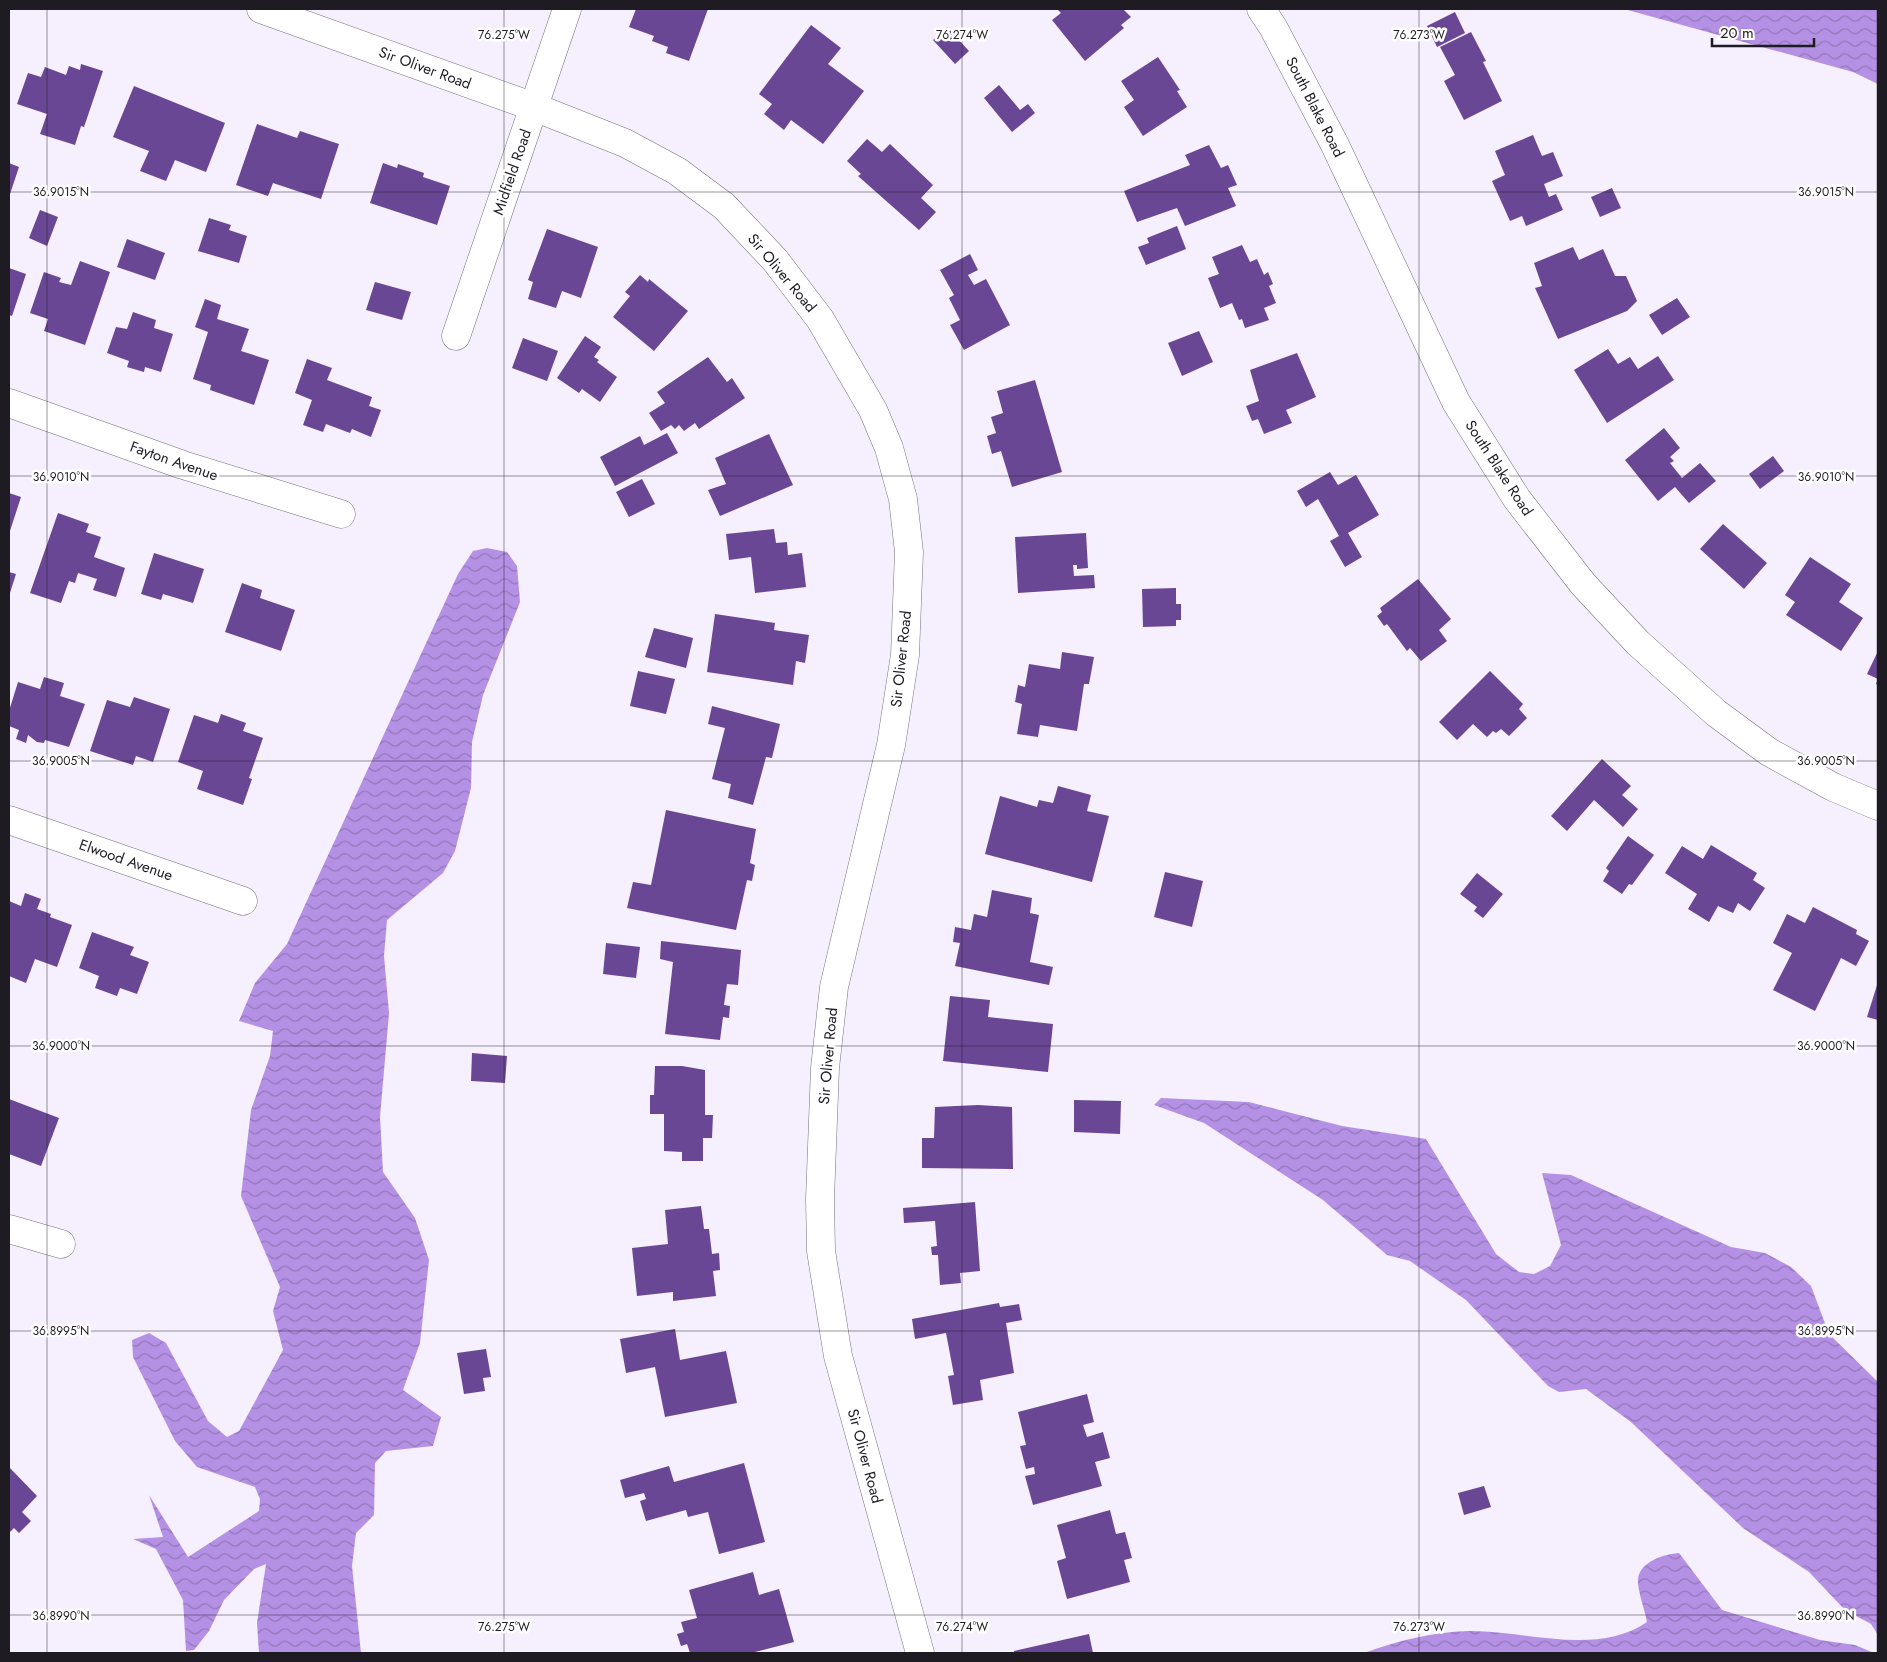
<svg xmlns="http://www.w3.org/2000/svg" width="1887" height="1662" font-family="Jost,sans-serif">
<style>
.water{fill:url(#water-waves)}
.building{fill:#6a4794}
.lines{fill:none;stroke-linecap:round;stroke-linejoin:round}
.street-casing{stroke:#777180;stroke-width:29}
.street{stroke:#fff;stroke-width:28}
.ticks{fill:none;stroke:#1e1b22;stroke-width:1;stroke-opacity:0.45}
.labels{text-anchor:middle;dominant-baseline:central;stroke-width:5;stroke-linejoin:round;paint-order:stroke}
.street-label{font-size:15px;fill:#1e1b22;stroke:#fff}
.ticks-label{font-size:12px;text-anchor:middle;fill:#1e1b22;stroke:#fff;stroke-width:5;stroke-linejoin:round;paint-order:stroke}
</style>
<defs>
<pattern id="water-waves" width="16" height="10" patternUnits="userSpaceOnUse" patternTransform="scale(1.25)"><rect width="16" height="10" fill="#b591e5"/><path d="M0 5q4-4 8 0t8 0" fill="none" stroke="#9376b9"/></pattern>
</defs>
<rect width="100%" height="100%" fill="#f5effe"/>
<path class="water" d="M1624 9H1878V84L1853 72Z
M487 548 507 552 517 566 520 602 483 695 472 742 471 788 455 851 443 873 387 920 384 956 389 1013 380 1117 383 1172 415 1218 429 1260 420 1343 403 1390 441 1417 433 1446 386 1451 375 1463 374 1515 356 1533 352 1566 361 1653H259L257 1623 266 1564 254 1569 224 1600 209 1631 194 1650 186 1651 183 1600 156 1549 133 1539 163 1537 149 1495 188 1557 259 1511 260 1499 255 1487 197 1467 175 1441 133 1357 132 1340 149 1333 166 1343 208 1421 227 1437 239 1431 283 1350 273 1311 280 1287 241 1196 251 1110 270 1056 273 1031 239 1021 255 983 287 944 458 574 473 551Z
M1161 1098 1249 1102 1342 1126 1426 1139 1496 1254 1519 1272 1534 1274 1550 1266 1561 1245 1542 1173 1571 1175 1731 1247 1765 1253 1791 1267 1811 1286 1829 1334 1878 1382V1635L1871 1624 1845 1610 1809 1572 1743 1528 1631 1422 1586 1389 1559 1392 1548 1386 1466 1300 1410 1261 1387 1255 1323 1200 1204 1123 1154 1105Z
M1679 1553 1722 1610 1820 1640 1855 1645 1874 1653H1364C1396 1641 1433 1632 1468 1631 1525 1630 1596 1657 1647 1622 1645 1611 1637 1589 1638 1579 1640 1561 1665 1554 1679 1553Z"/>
<path class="building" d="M636 9H708L689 61 666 53 668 47 652 41 654 36 629 27Z
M1057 9H1123L1131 17 1121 25 1124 28 1085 61 1052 20 1061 13Z
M1455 12 1465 33 1437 47 1427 26Z
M811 25 841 48 828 64 864 91 823 144 791 120 784 130 764 114 772 104 759 94Z
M947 27 969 51 955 64 933 40Z
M1471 32 1486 61 1483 62 1502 101 1464 120 1444 81 1455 75 1440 47Z
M1158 57 1180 90 1177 91 1187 107 1143 136 1124 107 1134 100 1121 81Z
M81 64 103 71 84 127 81 126 75 145 40 134 47 114 17 104 28 73 41 77 45 67 66 75 69 66 80 70Z
M999 85 1020 110 1028 104 1035 113 1012 132 984 98Z
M134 86 225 123 206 172 175 160 166 181 140 171 149 151 113 137Z
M257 124 297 138 300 131 339 144 321 199 273 183 268 196 236 185Z
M1533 135 1542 156 1553 152 1563 176 1544 184 1549 197 1556 194 1563 210 1526 226 1522 216 1510 221 1492 181 1505 175 1495 151Z
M867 139 882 152 890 144 933 185 921 198 936 212 919 230 858 176 861 174 847 161Z
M1209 145 1221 168 1228 165 1237 185 1228 188 1236 206 1185 226 1177 208 1137 222 1124 191 1190 165 1185 155Z
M9 163 19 167 9 197Z
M383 163 397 168 398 164 424 173 423 177 450 186 437 225 370 203Z
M1612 188 1621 208 1600 217 1591 197Z
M40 210 58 217 47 246 29 238Z
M209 218 231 225 229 230 247 236 239 263 198 251Z
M1177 226 1186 249 1146 265 1138 247 1149 243 1147 238Z
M547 229 598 247 581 298 562 291 556 308 528 299 533 282 528 280Z
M127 239 165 253 155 280 117 267Z
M1242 245 1250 262 1257 259 1264 275 1268 272 1273 284 1269 286 1276 303 1264 308 1269 320 1245 328 1242 319 1239 320 1232 303 1220 308 1208 278 1219 274 1212 257Z
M1573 247 1579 260 1603 249 1615 276H1626L1637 301 1627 311 1558 339 1535 288 1542 286 1534 263Z
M970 254 978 270 968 275 974 285 986 279 1010 325 964 350 950 325 960 320 949 298 954 295 940 270Z
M80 261 110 272 85 345 44 331 48 319 30 313 44 272 61 278 59 282 71 285Z
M9 268 26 274 12 316 9 315Z
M640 275 648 282 649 279 688 311 654 351 613 317 630 296 625 292Z
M375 282 411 292 402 320 366 310Z
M1677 298 1690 317 1662 335 1649 315Z
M205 299 221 305 217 319 249 329 241 351 269 360 254 405 210 390 211 385 193 379 208 332 195 327Z
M133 312 156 320 154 328 173 334 161 372 145 367 144 372 127 367 129 361 107 353 116 327 127 329Z
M1199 331 1213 362 1182 376 1168 343Z
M585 336 601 347 594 357 599 360 597 362 617 377 600 402 582 389 579 393 557 378Z
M523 338 558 351 547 381 512 368Z
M1608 349 1618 364 1630 357 1638 369 1658 356 1674 380 1607 423 1574 370Z
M1297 353 1316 397 1286 410 1292 423 1264 434 1258 419 1252 421 1246 406 1259 401 1250 370Z
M708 357 727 382 732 378 745 398 699 429 695 423 684 431 679 425 675 429 671 425 661 431 649 413 665 403 657 392Z
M307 359 332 368 327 380 372 397 369 406 381 410 371 437 352 429 350 433 326 424 323 432 303 425 312 400 295 393Z
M1035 380 1062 472 1012 487 1001 451 992 454 987 436 996 433 991 417 1003 413 997 391Z
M1664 428 1680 448 1670 457 1674 461 1670 463 1682 478 1700 463 1716 481 1689 503 1675 487 1658 501 1625 460Z
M667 433 678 453 615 486 600 457 640 436 644 445Z
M769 434 793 485 720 516 708 490 726 484 715 458Z
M1773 456 1784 471 1760 489 1749 474Z
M1330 472 1338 485 1356 475 1379 515 1348 533 1362 557 1345 567 1330 541 1339 536 1318 499 1306 507 1297 491Z
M642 479 655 504 629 517 616 492Z
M9 493 21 497 9 534Z
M58 513 89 524 86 532 101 537 94 557 125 568 116 597 93 590 97 579 78 573 75 583 69 581 61 603 30 593Z
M1723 524 1767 563 1744 589 1700 549Z
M774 529 776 543 787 542 788 555 802 553 806 587 755 593 751 557 729 560 726 534Z
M1086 533 1088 568 1077 569V565H1073L1074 576 1094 575 1095 588 1018 593 1015 537Z
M154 553 204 569 193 603 163 594 161 600 141 594Z
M1810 557 1851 584 1839 602 1863 618 1841 651 1786 615 1795 602 1785 595Z
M9 572 16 574 9 596Z
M1418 579 1451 619 1439 630 1447 641 1421 661 1410 648 1407 651 1387 624 1384 626 1377 616 1382 612 1380 608Z
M242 583 262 590 260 598 295 610 281 651 225 632Z
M1176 588V604H1181V620H1176V626L1143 627 1142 589Z
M715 614 775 623 774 630 809 635 805 663 796 661 793 685 707 672Z
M654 628 693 638 686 668 645 657Z
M1878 651V685L1876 684 1878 679 1867 674Z
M1062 652 1094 657 1089 684H1084L1077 731 1040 725 1038 737 1017 734 1022 704 1015 702 1018 685 1025 687 1029 664 1060 669Z
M638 671 675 679 666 714 630 706Z
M1490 671 1523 704 1519 709 1527 718 1509 736 1501 729 1496 733 1493 731 1487 737 1473 724 1457 740 1439 722Z
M44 677 64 683 60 696 85 704 69 747 45 740 44 743 37 742 28 735 26 743 16 739 19 730 9 726V711L18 682 40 689Z
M134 697 170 709 153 762 136 756 133 765 90 751 107 700 130 707Z
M712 706 780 724 772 758 766 757 753 805 728 798 731 784 712 779 725 728 708 724Z
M221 714 246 723 243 731 263 738 249 778 252 779 243 805 197 789 203 771 178 762 194 715 218 723Z
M1602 759 1631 786 1622 795 1638 809 1623 827 1594 800 1567 831 1551 816Z
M1058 786 1091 795 1087 811 1109 816 1092 882 985 854 1000 796 1037 807 1039 800 1053 803Z
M666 810 756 829 750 863 755 865 752 881 747 880 736 930 627 908 633 882 651 885Z
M1628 836 1654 855 1632 885 1629 884 1622 894 1603 881 1609 871 1606 868Z
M1711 845 1757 873 1753 880 1765 888 1750 911 1738 903 1733 913 1718 906 1709 922 1688 909 1697 894 1665 873 1682 846 1703 859Z
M1165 872 1203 881 1192 927 1154 917Z
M1477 873 1503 894 1483 918 1474 911 1477 907 1460 894Z
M992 890 1032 898 1030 913 1039 915 1030 962 1053 967 1049 985 955 966 960 943 953 942 955 927 971 930 974 914 987 917Z
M25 893 41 899 37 909 51 914 50 917 72 925 57 967 35 959 26 983 9 976V901L21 906Z
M1813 907 1857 930 1856 934 1869 941 1856 966 1841 958 1815 1011 1773 990 1792 953 1773 943 1787 914 1805 923Z
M92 932 134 947 130 955 149 962 137 994 120 988 117 996 95 988 99 976 79 968Z
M661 941 741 950 738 985 727 984 724 1005 730 1006 729 1018 723 1017 720 1040 665 1034 673 962 660 959Z
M606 943 640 947 636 978 603 974Z
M1878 982V1020L1867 1017Z
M950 996 990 1000 988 1017 1053 1024 1048 1072 943 1061Z
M472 1053 507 1056 505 1083 471 1081Z
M655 1066H682L705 1070V1115H713L712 1138H703V1161H682V1152L664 1151V1114H650V1095H654Z
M9 1099 59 1118 41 1166 9 1154Z
M1074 1100 1121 1101 1120 1134 1074 1132Z
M978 1105 1012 1107 1013 1169 922 1168V1138H934L935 1107Z
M975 1202 980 1271 960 1273 961 1283 940 1285 938 1255H932L931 1247 937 1246 935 1221 904 1223 903 1208Z
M701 1206 704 1229H709L712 1254 719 1253 720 1270 713 1271 716 1296 673 1301V1292L637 1296 632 1248 668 1244 665 1210Z
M999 1303 1000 1307 1019 1304 1022 1320 1006 1323 1014 1373 980 1380 983 1400 953 1405 948 1376 954 1375 946 1333 915 1339 912 1319Z
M675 1329 680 1360 726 1351 737 1403 665 1417 655 1367 626 1373 620 1339Z
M486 1349 491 1377 483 1378 485 1391 464 1394 457 1353Z
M1087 1394 1094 1422 1083 1425 1087 1437 1103 1432 1110 1458 1095 1462 1102 1486 1033 1505 1025 1476 1035 1474 1034 1467 1026 1469 1020 1446 1026 1445 1018 1412Z
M744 1463 765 1542 719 1554 708 1512 688 1517 686 1510 646 1521 640 1501 646 1499 644 1493 625 1498 620 1480 669 1466 674 1482Z
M9 1467 37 1496 22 1512 31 1521 19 1533 14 1528 9 1533Z
M1484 1486 1491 1507 1464 1515 1458 1493Z
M1110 1510 1116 1534 1125 1532 1132 1558 1124 1560 1130 1582 1067 1599 1057 1561 1066 1558 1057 1525Z
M753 1572 759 1595 779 1589 794 1642 751 1653H690L687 1644 681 1646 677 1634 684 1632 681 1622 697 1618 689 1590Z
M1089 1634 1093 1653H1014V1651Z"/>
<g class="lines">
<defs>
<path id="street" d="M261 9 534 107 625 143 677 171 724 206 775 260 820 319 873 410 889 448 903 499 909 552 905 655 891 745 834 987 825 1068 820 1199 821 1251 838 1356 920 1653
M1261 9 1273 27 1335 145 1456 402 1517 499 1583 584 1638 643 1716 713 1769 752 1833 787 1878 806
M456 336 567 9
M9 403 183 465 341 514
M9 820 243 901
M9 1229 61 1244"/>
</defs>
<use href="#street" class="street-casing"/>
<use href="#street" class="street"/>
</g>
<path class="ticks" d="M47 9V1653M504 9V1653M962 9V1653M1419 9V1653M1877 9V1653M9 192H1878M9 476H1878M9 761H1878M9 1046H1878M9 1331H1878M9 1615H1878"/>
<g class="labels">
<g class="street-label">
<text transform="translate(425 68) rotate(20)">Sir Oliver Road</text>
<text transform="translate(1315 107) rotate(63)">South Blake Road</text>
<text transform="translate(512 172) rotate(-71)">Midfield Road</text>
<text transform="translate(782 273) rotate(50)">Sir Oliver Road</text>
<text transform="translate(174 461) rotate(19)">Fayton Avenue</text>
<text transform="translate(1499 468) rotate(57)">South Blake Road</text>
<text transform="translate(901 659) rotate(-84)">Sir Oliver Road</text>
<text transform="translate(126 860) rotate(19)">Elwood Avenue</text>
<text transform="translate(828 1056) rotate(-85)">Sir Oliver Road</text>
<text transform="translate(865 1456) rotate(75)">Sir Oliver Road</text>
</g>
</g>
<g class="ticks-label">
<text x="504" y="39">76.275°W</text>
<text x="962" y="39">76.274°W</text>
<text x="1419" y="39">76.273°W</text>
<text x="61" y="196">36.9015°N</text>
<text x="1826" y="196">36.9015°N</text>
<text x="61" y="481">36.9010°N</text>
<text x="1826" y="481">36.9010°N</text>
<text x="61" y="765">36.9005°N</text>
<text x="1826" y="765">36.9005°N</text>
<text x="61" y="1050">36.9000°N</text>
<text x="1826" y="1050">36.9000°N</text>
<text x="61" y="1335">36.8995°N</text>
<text x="1826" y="1335">36.8995°N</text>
<text x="61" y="1620">36.8990°N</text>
<text x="1826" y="1620">36.8990°N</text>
<text x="504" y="1631">76.275°W</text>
<text x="962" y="1631">76.274°W</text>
<text x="1419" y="1631">76.273°W</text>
</g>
<rect width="1887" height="1662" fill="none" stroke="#1e1b22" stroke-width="20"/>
<path d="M1712 38v8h102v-8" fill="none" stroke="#1e1b22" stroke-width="2.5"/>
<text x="1720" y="38" font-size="15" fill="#1e1b22" stroke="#ffffff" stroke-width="4" paint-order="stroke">20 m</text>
</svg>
